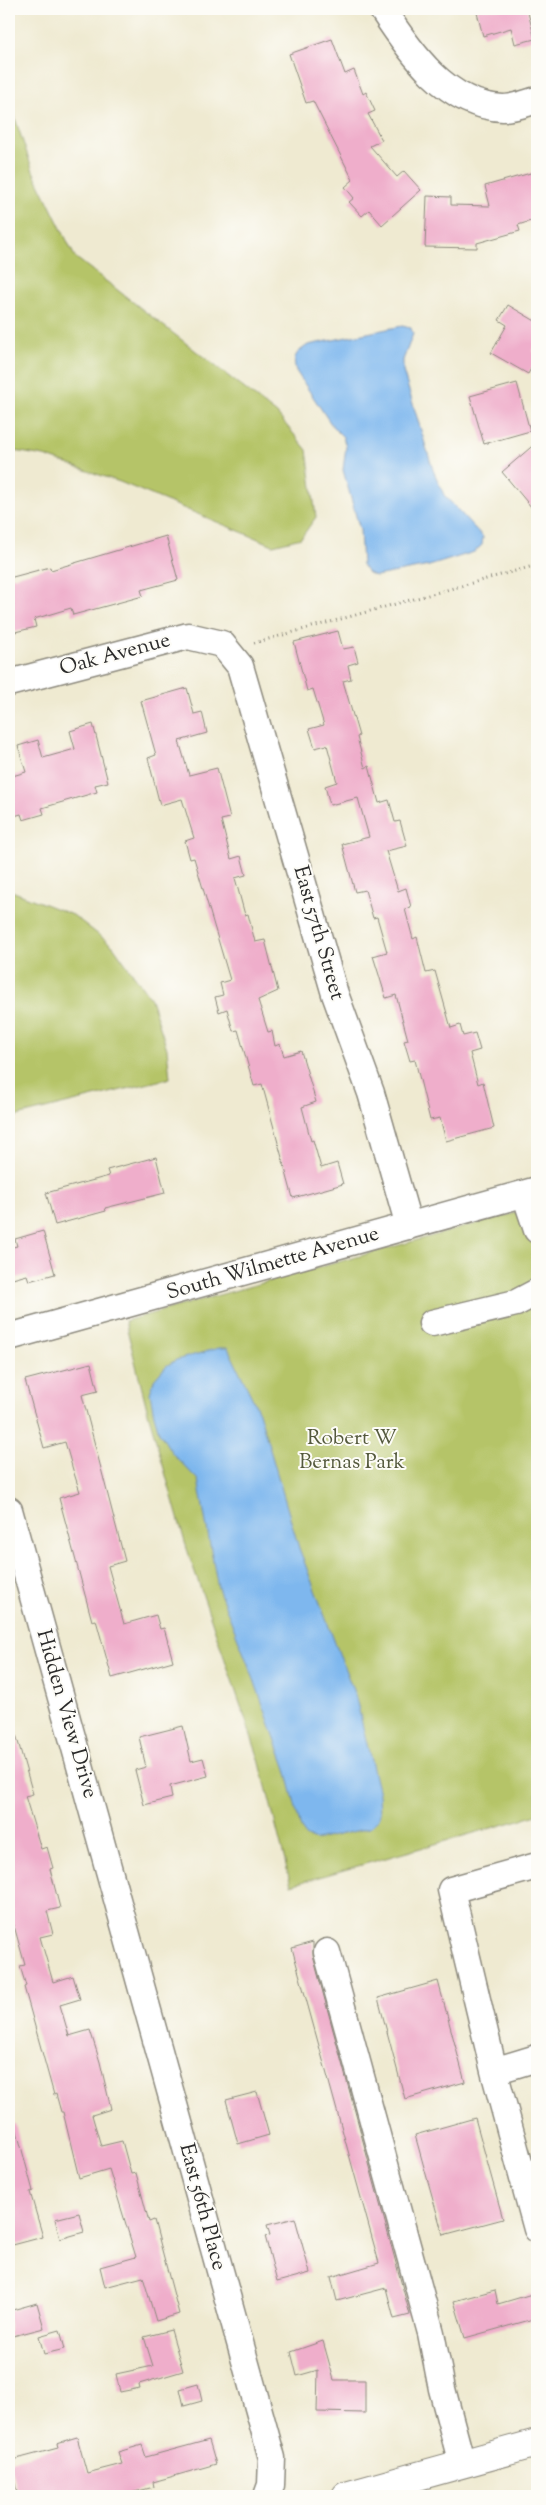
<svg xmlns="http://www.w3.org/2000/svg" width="546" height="2505" font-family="'Sorts Mill Goudy',serif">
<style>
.green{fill:#b5c467;stroke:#707849}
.water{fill:#7eb7ee;stroke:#54718c}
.building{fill:#efaecb}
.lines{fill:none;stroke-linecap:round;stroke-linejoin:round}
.minor-casing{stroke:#8d8a7e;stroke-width:29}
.major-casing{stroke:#8d8a7e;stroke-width:30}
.path{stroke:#8d8a7e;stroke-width:3;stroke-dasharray:1 4;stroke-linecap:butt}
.minor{stroke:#fff;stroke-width:26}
.major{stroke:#fff;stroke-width:28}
.labels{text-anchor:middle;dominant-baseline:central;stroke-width:4;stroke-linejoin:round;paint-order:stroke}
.street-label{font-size:21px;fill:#2b2b2b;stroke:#fdfcf7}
.park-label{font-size:21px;fill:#54593d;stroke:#fdfcf7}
</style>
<rect width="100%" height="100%" fill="#fdfcf7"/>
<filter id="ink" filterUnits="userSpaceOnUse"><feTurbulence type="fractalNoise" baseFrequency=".02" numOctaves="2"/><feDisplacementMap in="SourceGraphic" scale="10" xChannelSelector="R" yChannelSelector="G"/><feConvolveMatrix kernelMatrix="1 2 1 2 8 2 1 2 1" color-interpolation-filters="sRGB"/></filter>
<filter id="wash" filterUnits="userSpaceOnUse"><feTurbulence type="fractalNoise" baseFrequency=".0096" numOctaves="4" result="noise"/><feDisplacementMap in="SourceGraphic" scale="20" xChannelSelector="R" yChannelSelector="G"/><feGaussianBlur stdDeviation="1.12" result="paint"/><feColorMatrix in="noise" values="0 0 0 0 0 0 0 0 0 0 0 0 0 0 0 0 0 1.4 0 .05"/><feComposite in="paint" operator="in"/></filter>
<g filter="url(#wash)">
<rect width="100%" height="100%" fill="#efead1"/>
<path class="green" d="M9 101 33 171 75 257 277 414 307 450 316 517 301 538 273 545 120 482 44 456 9 450Z
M9 890 73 915 113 946 151 999 167 1049 170 1078 9 1118Z
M537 1207V1815L291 1885 259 1759 186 1546 147 1409 125 1321Z"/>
<path class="water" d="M402 326 411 328 413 334 403 360V371L433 470 444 495 483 537 482 545 474 552 429 566 376 576 368 573 362 565 360 530 343 470 346 447 343 437 333 427 296 371C292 356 296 353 308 345Z
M219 1348H228L259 1412 299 1548 356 1698 379 1794 380 1813 377 1821 369 1828 316 1840 307 1837 301 1829 286 1769 253 1677 218 1588 198 1480 172 1453 159 1432 154 1415 150 1393 154 1380 166 1366 176 1360Z"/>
<g id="blocks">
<path class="building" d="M476 9H527L535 39 515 44 511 28 483 36Z
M332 39 345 74 354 70 363 94 366 92 375 111 368 114 382 140 370 146 397 177 404 171 421 190 382 225 369 210 362 216 349 202 354 198 345 187 353 180 313 101 306 103 289 54Z
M534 172 537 184V219L518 225 520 231 477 243V248L425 247 427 196 451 197V205L490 206 485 186Z
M508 305 537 322V342L532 351 537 355V358L528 374 491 353 507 325 499 320Z
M517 383 530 431 484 444 470 396Z
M537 442V514L502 472Z
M166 536 178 580 141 590 143 596 73 615 71 608 34 619 36 627 15 632 9 607V578L50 567 51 570Z
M338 631 343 649 354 647 358 662 348 665 351 679 343 681 359 736 357 737 365 768 369 766 379 803 389 800 395 822 400 821 407 846 386 851 398 891 406 888 411 907 405 909 413 939 417 937 426 973 435 971 451 1028 460 1025 463 1036 475 1033 480 1050 470 1053 478 1084 483 1082 494 1128 446 1141 440 1118 430 1120 415 1060 410 1061 404 1041 408 1040 396 995 386 998 379 975 373 956 387 952 377 917 373 918 365 890 355 892 342 844 369 837 358 798 330 805 325 786 337 782 327 745 315 748 309 729 324 725 313 689 307 691 294 642Z
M187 688 194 714 202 712 207 733 179 741 189 775 217 768 230 818 221 820 231 859 241 856 246 875 235 878 245 915 248 914 255 942 265 940 278 991 258 1000 268 1032 272 1031 275 1046 280 1044 284 1056 301 1051 316 1102 302 1107 311 1141 313 1140 321 1168 337 1163 343 1184 293 1198 262 1084 254 1086 238 1030 233 1031 227 1009 219 1012 215 997 223 995 220 983 230 980 194 858 190 859 185 841 194 838 182 799 160 805 148 758 156 755 141 701Z
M93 724 108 782 95 785 97 792 42 808 44 814 23 820 21 814 11 817 9 808V777L26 772 18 746 38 740 43 758 75 749 70 731Z
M156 1157 165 1193 105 1208 106 1211 55 1225 46 1193 109 1176 107 1170Z
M43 1231 55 1274 29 1281 27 1275 9 1280V1248L17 1246 15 1239Z
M91 1363 98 1391 82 1395 125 1561 108 1566 124 1624 156 1615 160 1629 164 1628 173 1661 112 1678 96 1620 92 1621 59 1498 80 1492 73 1470 65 1442 44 1448 25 1380Z
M9 1724H13L33 1794 25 1796 41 1849 47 1847 53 1868 50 1869 60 1908 47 1911 53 1934 40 1937 53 1982 73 1976 80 1999 60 2005 69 2036 90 2030 100 2062 111 2109 92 2115 101 2146 122 2141 131 2174 136 2173 149 2222 154 2220 179 2314 156 2321 143 2277 105 2287 100 2267 136 2257 109 2169 79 2178 63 2112H61L56 2094 54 2095 24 1987 26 1986 20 1966 25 1965 9 1908Z
M183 1726 191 1761 203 1758 208 1776 170 1786 172 1798 144 1805 135 1770 146 1767 139 1737Z
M313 1942V1956L410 2315 394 2319 386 2288 337 2301 331 2277 379 2263 292 1948Z
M438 1981 465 2082 405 2099 378 1998Z
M257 2092 269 2135 238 2144 226 2100Z
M475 2118 503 2219 443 2235 415 2135Z
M9 2124H15L33 2191 30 2192 43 2237 9 2246Z
M79 2213 84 2232 60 2239 55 2219Z
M295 2218 310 2273 277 2282 265 2236 270 2235 267 2225Z
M495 2290 498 2304 532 2294 537 2318 465 2338 454 2301Z
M37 2303 44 2328 9 2337V2311Z
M60 2330 65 2349 44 2354 39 2336Z
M171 2330 183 2371 139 2384 140 2388 120 2392 116 2374 153 2366 144 2337Z
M323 2341 334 2380H365V2413L317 2412 318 2370 297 2376 291 2352Z
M198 2384 202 2401 184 2406 180 2389Z
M77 2437 87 2473 122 2464 118 2452 142 2445 146 2457 209 2440 216 2464 153 2482 154 2487 119 2496H18L9 2461 58 2448 57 2443Z"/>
</g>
</g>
<g filter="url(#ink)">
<use href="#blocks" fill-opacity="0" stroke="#8d8a7e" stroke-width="1"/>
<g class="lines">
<defs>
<path id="minor" d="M382 9C410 52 447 106 503 108 514 108 527 103 537 100
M9 683 188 636 222 644 240 666 335 994 371 1093 409 1226
M525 1194 537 1230
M432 1323 516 1303 537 1292
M9 1337 537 1190
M9 1510 272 2458 271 2485 267 2496
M327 1952 431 2333 442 2389 462 2464
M537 2058 494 2071 537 2229
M494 2071 451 1890 537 1866"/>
<path id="major" d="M346 2496 537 2443"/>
</defs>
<use href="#minor" class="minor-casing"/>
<use href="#major" class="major-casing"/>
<path class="path" d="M254 643 537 565"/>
<use href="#minor" class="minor"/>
<use href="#major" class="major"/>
</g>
</g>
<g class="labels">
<g class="street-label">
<text transform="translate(115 655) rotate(-15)">Oak Avenue</text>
<text transform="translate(318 933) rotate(74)">East 57th Street</text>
<text transform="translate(273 1264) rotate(-16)">South Wilmette Avenue</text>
<text transform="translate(66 1714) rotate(74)">Hidden View Drive</text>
<text transform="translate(202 2207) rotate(75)">East 56th Place</text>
</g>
<g class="park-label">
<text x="352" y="1439">Robert W<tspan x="352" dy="24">Bernas Park</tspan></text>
</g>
</g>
<rect width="546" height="2505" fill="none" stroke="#fdfcf7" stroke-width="30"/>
</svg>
